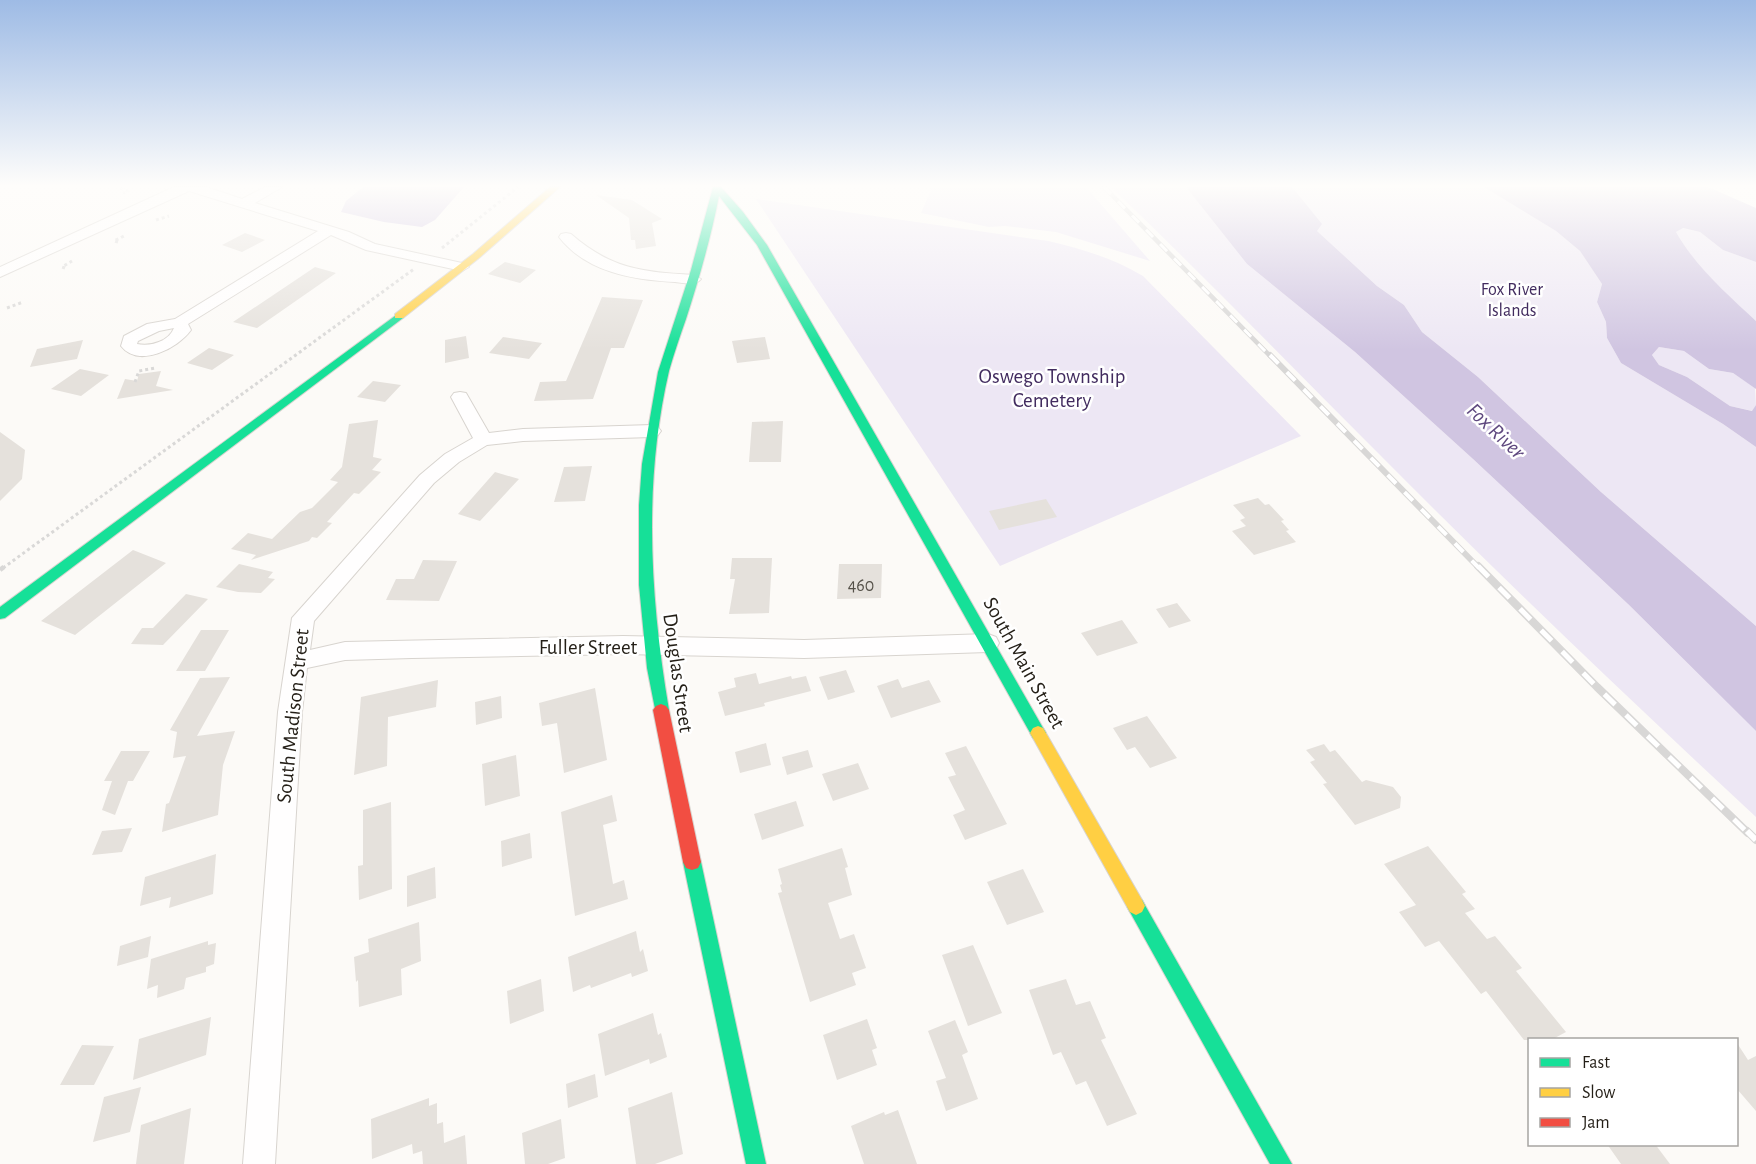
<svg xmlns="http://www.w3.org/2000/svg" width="1756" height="1164" font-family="'Alegreya Sans',sans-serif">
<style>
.green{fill:#ede7f4}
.water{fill:#d0c5e1}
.building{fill:#e5e1dc}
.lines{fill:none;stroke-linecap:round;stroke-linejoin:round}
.street-casing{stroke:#d8d4cf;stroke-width:2}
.fast-casing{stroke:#d8d4cf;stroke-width:2}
.slow-casing{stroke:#d8d4cf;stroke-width:2}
.jam-casing{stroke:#d8d4cf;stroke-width:2}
.path-far1{stroke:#d9d8d7;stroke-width:3;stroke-dasharray:3 3;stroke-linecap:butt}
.path{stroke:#d9d8d7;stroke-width:4.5;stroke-dasharray:5 5;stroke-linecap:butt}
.street{fill:#fffefe;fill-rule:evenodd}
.fast{fill:#16e098;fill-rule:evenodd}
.slow{fill:#ffcf43;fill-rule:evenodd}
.jam{fill:#f24e42;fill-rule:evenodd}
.rail-far3-casing{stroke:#d8d7d6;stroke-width:4.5}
.rail-far2-casing{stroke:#d8d7d6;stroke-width:6}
.rail-far1-casing{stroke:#d8d7d6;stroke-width:8}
.rail-casing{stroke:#d8d7d6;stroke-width:8}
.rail-far3{stroke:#fff;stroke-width:3;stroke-dasharray:10;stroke-linecap:butt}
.rail-far2{stroke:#fff;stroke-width:4;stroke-dasharray:12;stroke-linecap:butt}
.rail-far1{stroke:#fff;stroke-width:5;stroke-dasharray:15;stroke-linecap:butt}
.rail{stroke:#fff;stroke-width:6;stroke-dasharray:19;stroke-linecap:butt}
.labels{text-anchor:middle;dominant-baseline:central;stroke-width:5;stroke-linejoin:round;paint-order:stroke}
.far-park-label{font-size:18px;fill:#422c5f;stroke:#fff}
.number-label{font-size:18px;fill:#545048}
.park-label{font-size:21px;fill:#422c5f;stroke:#fff}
.street-label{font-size:21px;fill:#241f17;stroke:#fff}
.water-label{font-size:22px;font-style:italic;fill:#5f497f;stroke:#fff}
</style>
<rect width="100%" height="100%" fill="#fcfaf7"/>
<path class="green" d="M930 187H1086L1150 261 1056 232 1005 226 989 227 921 213 931 190Z
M1111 187H1186L1247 264 1355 352 1473 459 1628 604 1756 731V817C1629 699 1503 579 1381 456 1291 366 1203 275 1111 187Z
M1292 187H1484L1556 231 1580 251 1602 284 1597 302 1606 322 1607 338 1621 363 1723 424 1756 447V626L1601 492 1478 377 1422 332 1404 305 1377 286 1317 231Z
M756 199 1048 241C1082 249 1113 258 1143 276L1301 436 1000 566Z
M1682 228 1700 232 1723 250 1756 262V321C1726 294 1696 267 1676 232Z
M1659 347 1684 351 1709 369 1733 373 1755 388 1756 405 1753 411 1730 406 1687 377 1659 365 1652 355Z"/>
<path class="water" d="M363 187H464L435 220 422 227 384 222 341 212 346 201Z
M1186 187H1292L1322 224 1317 231 1377 286 1404 305 1422 332 1478 377 1601 492 1756 626V731L1628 604 1473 459 1355 352 1247 264Z
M1484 187H1708L1756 208V262L1723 250 1700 232 1683 228 1676 232C1696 267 1727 294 1756 321V389L1733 373 1709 369 1684 351 1659 347 1652 355 1659 365 1687 377 1730 406 1752 411 1756 405V447L1723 424 1621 363 1607 338 1606 322 1597 302 1602 284 1580 251 1556 231Z"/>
<path class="building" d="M596 195 632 200 662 219 652 223 656 246 636 249 635 240H631L629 218Z
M245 233 265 240 242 252 222 245Z
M505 262 536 270 520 283 488 274Z
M315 267 336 273 257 328 233 322Z
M602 297 643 300 624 348H611L593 399 534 401 540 382 566 381Z
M466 336 469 358 445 363V340Z
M503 337 542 343 529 359 489 353Z
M765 337 770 359 737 363 732 341Z
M83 340 77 359 30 367 37 349Z
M209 348 234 355 212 370 187 363Z
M80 369 109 375 81 396 51 389Z
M161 371 156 386 173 390 117 399 125 379 137 381 139 374Z
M373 381 401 385 385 402 357 397Z
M378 420 373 457 382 459 372 470 381 472 359 494 354 493 327 522 332 523 317 538 312 537 309 541 251 560 256 555 231 549 248 533 272 539 300 512 312 508 338 482 330 480 342 467 349 424Z
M783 421 781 462H749L752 422Z
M0 432 25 450 22 479 0 501Z
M592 466 585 501 554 502 564 467Z
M495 472 519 479 480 521 458 514Z
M1258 498 1265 505 1269 504 1284 520 1281 521 1289 530 1286 531 1296 542 1254 555 1232 531 1246 526 1240 520 1245 518 1233 505Z
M1046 499 1057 517 999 530 989 511Z
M133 550 166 563 75 635 41 621Z
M732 558H772L769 613 729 614 735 579H730Z
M423 560 457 561 439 601 386 600 396 579H414Z
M239 564 273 572 268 578 275 579 261 593 238 592 216 587Z
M839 564H882L881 598 837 599Z
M186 594 208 599 163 645 131 644 142 628H153Z
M1177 603 1191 621 1169 628 1156 609Z
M1122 620 1138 643 1097 656 1081 633Z
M201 630H229L205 671H176Z
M846 670 855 692 828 700 819 677Z
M756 673 759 684 791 676 792 679 806 676 811 691 764 703 765 706 725 716 718 692 736 687 734 678Z
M230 677 197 736 235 731 223 765 218 815 162 832 166 804 169 803 186 756 173 758 177 732 170 730 200 678Z
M898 679 902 688 929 680 941 702 891 718 877 686Z
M438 680 436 707 388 717 387 766 354 775 361 697Z
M595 688 607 760 564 773 557 723 542 726 539 703Z
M501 696 502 718 476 725 475 702Z
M1147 716 1177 758 1150 768 1135 747 1127 750 1113 728Z
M766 743 771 765 740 773 735 752Z
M1324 744 1330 752 1335 750 1362 782 1366 780 1393 787 1401 797 1400 808 1355 825 1323 784 1327 783 1310 762 1315 760 1306 750Z
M966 746 1007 824 965 840 953 815 965 810 948 777 956 775 945 753Z
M808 750 813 767 787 775 782 757Z
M121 751H150L133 781H128L115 815 102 810 112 781H104Z
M516 755 520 796 485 806 482 764Z
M858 763 869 789 833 801 822 774Z
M612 795 617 821 603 825 613 884 624 880 628 899 575 916 561 812Z
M796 801 804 826 762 840 754 814Z
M391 802 392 889 359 900 358 866 363 865V810Z
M132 828 122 852 92 855 102 831Z
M530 833 532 858 502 867 501 841Z
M1428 846 1466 892 1462 894 1475 909 1465 913 1487 939 1495 936 1522 968 1516 971 1566 1032 1551 1040H1524L1486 991 1481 994 1439 941 1425 947 1399 912 1416 905 1384 864Z
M842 848 848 867 845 868 852 895 828 903 840 939 854 934 866 968 852 973 856 985 810 1002 778 893 782 892 780 885 782 884 778 869Z
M216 854 213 894 169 908 171 897 140 906 145 877Z
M435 867 436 898 407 907V876Z
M1023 869 1044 912 1007 925 987 882Z
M419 922 421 961 401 969 402 995 359 1007 358 980 356 982 354 957 369 952 368 939Z
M636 931 640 952 643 949 648 971 632 977 631 973 591 988 590 985 573 992 568 957Z
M151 936 148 957 117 966 120 946Z
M208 941V945L216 943 214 964 206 967V972L186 978 184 989 157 998 158 985 147 989 151 959Z
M973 945 1002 1013 968 1026 942 955Z
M541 979 544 1011 510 1024 507 991Z
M1066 979 1076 1005 1090 1001 1106 1038 1101 1040 1137 1114 1107 1126 1086 1081 1076 1085 1061 1052 1053 1055 1029 990Z
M653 1013 658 1035 661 1033 667 1057 650 1064 649 1059 605 1076 598 1034Z
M211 1017 206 1055 133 1080 139 1039Z
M867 1019 877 1048 872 1050 877 1065 837 1080 823 1035Z
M955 1020 968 1052 962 1055 978 1099 946 1111 936 1081 946 1078 928 1031Z
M1737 1043 1748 1060 1756 1056V1111L1737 1089Z
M82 1045 114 1046 94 1085H60Z
M595 1074 598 1097 568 1108 566 1084Z
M141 1087 130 1132 93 1142 104 1097Z
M672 1092 683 1154 655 1164H636L628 1108Z
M429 1098V1106L437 1103V1124L443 1122 444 1143 465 1135 467 1164H423L422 1151 413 1154 412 1144 372 1159 371 1119Z
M191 1108 184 1164H136L141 1125Z
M898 1110 917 1164H864L851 1126 884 1112 885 1115Z
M561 1119 565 1158 548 1164H525L522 1133Z
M1607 1144H1655L1670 1164H1621Z"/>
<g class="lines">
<defs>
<path id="street" d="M174 187H206L242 199 265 187H282L255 203 349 232 375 244 462 263 469 267 462 271 366 250 331 235 188 324 191 330C178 348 139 369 121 346L124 336 147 324 175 319 318 231 189 191 0 277V267ZM174 328C169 341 151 347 137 344L138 341 159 331Z
M566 233 571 234C611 269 642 272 694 275L701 279C695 286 684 283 675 282 633 280 586 272 559 237L561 234Z
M460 392 466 393 489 433 523 429 652 425 658 427 661 431 658 435 652 437 523 441 487 445 459 462 434 483 314 621 310 650 345 642 623 636 804 640 988 634 996 637 999 643 996 649 988 652 804 658 623 654 412 658 345 660 307 668 302 712 275 1164H243L278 712 292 618 420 475 445 454 473 438 451 397 454 393Z"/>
<path id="fast" d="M713 187H721L743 212 767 245 1043 728 1046 733 1043 738 1038 740 1033 738 757 245 719 196C711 237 699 279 686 319 680 336 674 353 669 371 643 483 650 597 669 710L666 714 661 716 656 714 647 668 639 585V505L642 464 658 372 691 270Z
M399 313 404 316 403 318 5 618 0 619V607Z
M692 854 698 856 701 862 766 1164H746L683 862 686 856Z
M1136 897 1142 900 1292 1164H1270L1130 912 1127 906 1130 900Z"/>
<path id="slow" d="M550 187H560L479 258 403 318H395V314L473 254Z
M1038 726 1043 728 1142 900 1145 906 1142 912 1136 915 1130 912 1033 738 1030 733 1033 728Z"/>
<path id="jam" d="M661 704 666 706 669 710 701 862 698 868 692 870 686 868 683 862 653 710 656 706Z"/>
</defs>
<use href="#street" class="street-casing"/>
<use href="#fast" class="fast-casing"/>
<use href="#slow" class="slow-casing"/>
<use href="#jam" class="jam-casing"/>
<path class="path-far1" d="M120 188 128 191 123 193
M156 220 169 216
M118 242 114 241 124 236
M442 248 518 187
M65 268 62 267 72 261
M7 308 23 302
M135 382 139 371 155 368
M3 568 414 269"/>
<path class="path" d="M0 570 5 566"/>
<use href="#street" class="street"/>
<use href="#fast" class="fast"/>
<use href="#slow" class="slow"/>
<use href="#jam" class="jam"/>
<defs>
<path id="rail-far3" d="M1104 187 1271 357"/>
<path id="rail-far2" d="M1270 355 1479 568"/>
<path id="rail-far1" d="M1478 566 1597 687 1748 833"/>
<path id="rail" d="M1747 831 1756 840"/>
</defs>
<use href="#rail-far3" class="rail-far3-casing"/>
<use href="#rail-far2" class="rail-far2-casing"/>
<use href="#rail-far1" class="rail-far1-casing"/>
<use href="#rail" class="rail-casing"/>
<use href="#rail-far3" class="rail-far3"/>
<use href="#rail-far2" class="rail-far2"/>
<use href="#rail-far1" class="rail-far1"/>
<use href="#rail" class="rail"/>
</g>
<linearGradient id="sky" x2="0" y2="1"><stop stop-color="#9ebbe5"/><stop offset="0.53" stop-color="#fefdfb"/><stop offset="1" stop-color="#fefdfb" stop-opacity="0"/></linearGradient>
<rect width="1756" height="350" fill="url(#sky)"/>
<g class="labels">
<g class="far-park-label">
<text x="1512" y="290">Fox River<tspan x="1512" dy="21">Islands</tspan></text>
</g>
<g class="number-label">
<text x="861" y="586">460</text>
</g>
<g class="park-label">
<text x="1052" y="376">Oswego Township<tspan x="1052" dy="24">Cemetery</tspan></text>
</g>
<g class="street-label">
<text x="588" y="647">Fuller Street</text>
<text transform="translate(1024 663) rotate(61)">South Main Street</text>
<text transform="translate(678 673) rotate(82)">Douglas Street</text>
<text transform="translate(293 716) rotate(-84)">South Madison Street</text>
</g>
<g class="water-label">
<text transform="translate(1496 431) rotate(43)">Fox River</text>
</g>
</g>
<rect x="1528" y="1038" width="210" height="108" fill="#ffffff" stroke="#a7a5a2" stroke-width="1.5"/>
<rect x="1540" y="1058" width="30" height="9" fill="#16e098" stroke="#a7a5a2" stroke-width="1.5"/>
<text x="1582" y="1068" font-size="18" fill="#241f17">Fast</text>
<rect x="1540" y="1088" width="30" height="9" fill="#ffcf43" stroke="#a7a5a2" stroke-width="1.5"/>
<text x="1582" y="1098" font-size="18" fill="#241f17">Slow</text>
<rect x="1540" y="1118" width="30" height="9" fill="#f24e42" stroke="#a7a5a2" stroke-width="1.5"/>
<text x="1582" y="1128" font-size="18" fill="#241f17">Jam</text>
</svg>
